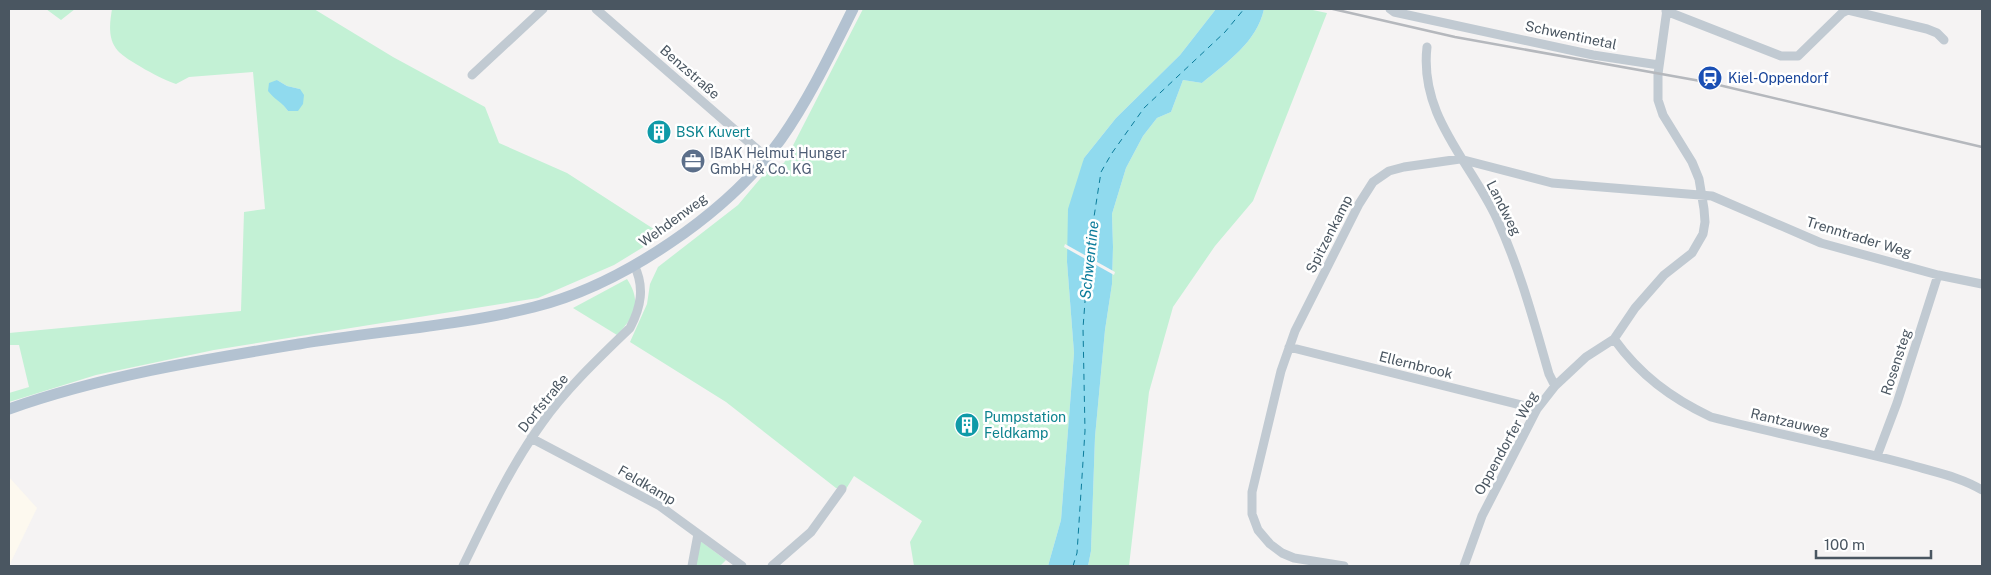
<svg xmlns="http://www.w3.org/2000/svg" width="1991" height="575" font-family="'Public Sans',sans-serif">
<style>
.commercial{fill:#fdf9ef}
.green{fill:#c3f1d5;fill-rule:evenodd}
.water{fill:#90daee}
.pier{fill:#f5f3f3}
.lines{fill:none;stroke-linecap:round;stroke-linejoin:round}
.ferry{stroke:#0c7c9b;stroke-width:1;stroke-dasharray:6 5;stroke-linecap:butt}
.minor{stroke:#c1cad2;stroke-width:9}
.major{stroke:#b3c2d1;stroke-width:11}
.rail{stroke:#b5b8bd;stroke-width:2.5}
.labels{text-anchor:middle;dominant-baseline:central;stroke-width:5;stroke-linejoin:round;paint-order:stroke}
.street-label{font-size:14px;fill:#4a5661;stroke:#fff}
.transit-label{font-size:14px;fill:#164399;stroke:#fff;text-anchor:start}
.culture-label{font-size:14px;fill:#0d838f;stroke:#fff;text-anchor:start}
.service-label{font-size:14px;fill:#4e5e75;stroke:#fff;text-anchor:start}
.water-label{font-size:15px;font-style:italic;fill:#0c7c9b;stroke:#fff}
</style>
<rect width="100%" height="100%" fill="#f5f3f3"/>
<path class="commercial" d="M9 477 37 508 9 566Z"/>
<path class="green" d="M46 9H75L61 20Z
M112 9H314L393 57 485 107 499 143 567 173 663 235 614 265 538 298 214 350 96 375 9 402V393L29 387 19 345H9V333L241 311 244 212 265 209 253 72 189 77 176 84C163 80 126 60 118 51 107 39 110 22 112 9ZM277 80 287 86 300 89 288 111 282 103Z
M863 9H1216L1180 55 1116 118 1084 158 1067 262 1074 353 1061 520 1048 566H914L910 542 922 521 854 476 846 489 836 488 726 402 630 342 647 304 650 284 658 267 738 205 770 167 784 163Z
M1264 9H1308L1327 13 1253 201 1215 246 1173 307 1149 392 1129 566H1088L1091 551 1095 437 1105 330 1112 284 1113 247 1112 214 1126 168 1143 136 1157 118 1171 112 1183 80 1202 83C1227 62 1257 42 1264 9Z
M627 279C642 302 635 316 617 335L573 308Z
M699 540 726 560 720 566H694Z"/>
<path class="water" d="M1216 9H1264C1257 42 1227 62 1202 83L1183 80 1171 112 1157 118 1143 136 1126 168 1112 214 1113 247 1112 284 1105 330 1095 437 1091 551 1088 566H1048L1061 520 1074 353 1067 262 1068 209 1084 158 1116 118 1180 55Z
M277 80 287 86 300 89 304 95 303 104 298 111H288C282 102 275 100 268 91L269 83Z"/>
<path class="pier" d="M1065 244 1115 272 1114 275 1064 247Z"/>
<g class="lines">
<path class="ferry" d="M1073 566 1077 553 1085 431 1083 328 1089 249 1101 172 1112 153 1144 108 1225 32 1244 9"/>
<path class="minor" d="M596 9 766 157
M1390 9 1394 12 1593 55 1659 65
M1666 11 1781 56H1798L1842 13 1848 10 1927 29 1937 33 1944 40
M1427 47C1419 116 1470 161 1497 219 1520 269 1534 322 1549 374L1555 386
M472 75 543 9
M1614 339C1640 375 1671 398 1711 417 1777 434 1845 447 1911 465 1934 472 1961 477 1982 490
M1289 347 1537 409
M531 438 660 506 742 566
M1877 456 1897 403 1938 275
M463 566C487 517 510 467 542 423 567 388 599 358 630 328 641 307 645 287 634 265
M692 566 698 534
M772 566 811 532 842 489
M1344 566 1294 558 1282 553 1270 544 1258 530 1252 514V492L1281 371 1295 331 1359 204 1373 182 1389 171 1404 167 1460 159 1552 183 1712 196 1821 243 1938 275 1982 284
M1464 566 1482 516 1537 409 1555 386 1586 357 1614 339 1635 308 1664 275 1692 253 1703 234 1705 222 1704 209 1699 179 1692 162 1663 115 1658 100V74L1667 9"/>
<path class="major" d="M9 409C102 376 201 360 299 344 377 331 458 326 534 307 622 285 728 213 781 139 809 99 831 53 853 9"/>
<path class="rail" d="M1333 9 1455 37 1706 82 1982 147"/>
</g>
<defs>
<symbol id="station-disc" viewBox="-11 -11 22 22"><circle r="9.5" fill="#1a4fb4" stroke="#fff"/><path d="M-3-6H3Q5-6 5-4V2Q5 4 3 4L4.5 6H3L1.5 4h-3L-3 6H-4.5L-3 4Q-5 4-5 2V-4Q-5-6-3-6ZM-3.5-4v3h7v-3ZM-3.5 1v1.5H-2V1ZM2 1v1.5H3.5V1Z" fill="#fff"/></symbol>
<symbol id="building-disc" viewBox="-11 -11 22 22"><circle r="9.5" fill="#0f9aa8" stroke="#fff"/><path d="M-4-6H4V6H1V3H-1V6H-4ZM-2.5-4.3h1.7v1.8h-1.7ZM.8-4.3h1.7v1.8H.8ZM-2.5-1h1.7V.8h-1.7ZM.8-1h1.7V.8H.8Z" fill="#fff"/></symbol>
<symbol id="office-disc" viewBox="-11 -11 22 22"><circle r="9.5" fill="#5c6f8a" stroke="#fff"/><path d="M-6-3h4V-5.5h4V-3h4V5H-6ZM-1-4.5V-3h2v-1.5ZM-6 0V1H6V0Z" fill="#fff"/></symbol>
</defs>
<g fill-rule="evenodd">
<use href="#station-disc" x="1696" y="64" width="28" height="28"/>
<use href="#building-disc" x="645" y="118" width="28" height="28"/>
<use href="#office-disc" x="679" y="147" width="28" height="28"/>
<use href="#building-disc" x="953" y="411" width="28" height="28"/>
</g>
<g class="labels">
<g class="street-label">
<text transform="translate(1571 35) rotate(12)">Schwentinetal</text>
<text transform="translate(690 72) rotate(41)">Benzstraße</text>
<text transform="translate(1504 208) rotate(63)">Landweg</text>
<text transform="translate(673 220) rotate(-36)">Wehdenweg</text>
<text transform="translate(1329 234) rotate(-63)">Spitzenkamp</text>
<text transform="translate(1859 237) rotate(17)">Trenntrader Weg</text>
<text transform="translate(1896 362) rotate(-72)">Rosensteg</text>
<text transform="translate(1416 365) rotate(14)">Ellernbrook</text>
<text transform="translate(543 403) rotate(-51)">Dorfstraße</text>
<text transform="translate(1790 422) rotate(13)">Rantzauweg</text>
<text transform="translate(1506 443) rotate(-61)">Oppendorfer Weg</text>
<text transform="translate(647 485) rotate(30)">Feldkamp</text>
</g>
<g class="transit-label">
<text x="1728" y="78">Kiel-Oppendorf</text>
</g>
<g class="culture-label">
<text x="676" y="132">BSK Kuvert</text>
<text x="984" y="417">Pumpstation<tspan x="984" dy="16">Feldkamp</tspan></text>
</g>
<g class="service-label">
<text x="710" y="153">IBAK Helmut Hunger<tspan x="710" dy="16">GmbH &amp; Co. KG</tspan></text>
</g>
<g class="water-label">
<text transform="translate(1089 260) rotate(-84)">Schwentine</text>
</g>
</g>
<rect width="1991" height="575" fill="none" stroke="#4a5661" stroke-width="20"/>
<path d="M1816 550v8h115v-8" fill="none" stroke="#4a5661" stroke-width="2.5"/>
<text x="1824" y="550" font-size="15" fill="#4a5661" stroke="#ffffff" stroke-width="4" paint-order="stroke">100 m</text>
</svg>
